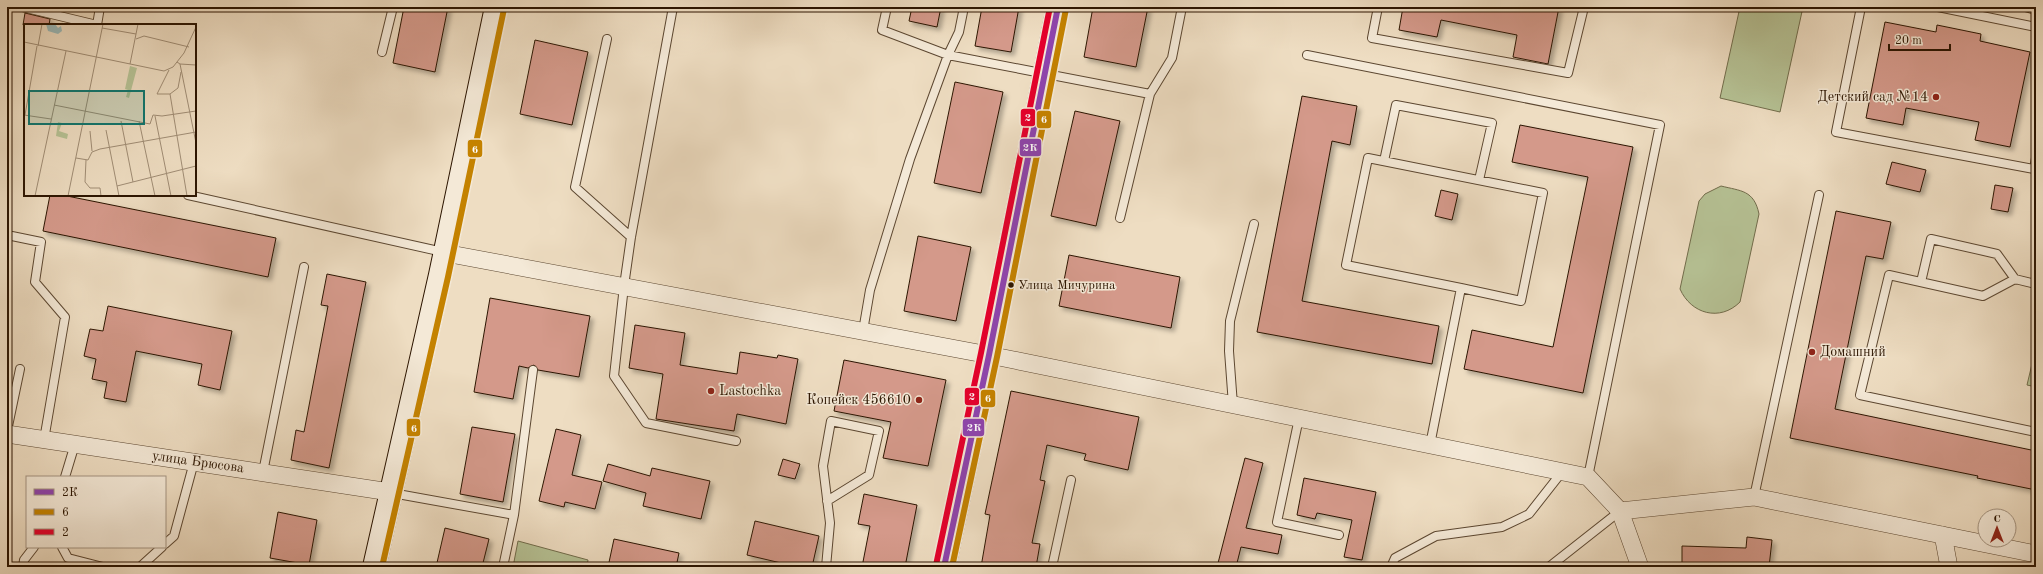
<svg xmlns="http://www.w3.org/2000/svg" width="2043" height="574" font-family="'Old Standard TT',serif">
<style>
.green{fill:#b6c295;stroke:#716c4b}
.building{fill:#d4998a;stroke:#2c1501;filter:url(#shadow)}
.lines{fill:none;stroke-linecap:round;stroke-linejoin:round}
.lane-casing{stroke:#5c4731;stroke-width:10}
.street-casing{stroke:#5c4731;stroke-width:18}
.secondary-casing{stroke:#2c1501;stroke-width:24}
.lane{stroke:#f4e9d7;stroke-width:8}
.street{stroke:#f4e9d7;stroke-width:17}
.secondary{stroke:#f4e9d7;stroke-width:22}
.bus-1-casing{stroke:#f4e9d7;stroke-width:9}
.bus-2-casing{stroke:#f4e9d7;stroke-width:9}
.bus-3-casing{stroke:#f4e9d7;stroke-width:9}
.bus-1{stroke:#8e44ad;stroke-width:6}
.bus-2{stroke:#c48200;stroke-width:6}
.bus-3{stroke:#e4002b;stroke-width:6}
.poi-dot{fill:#8f2418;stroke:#f4e9d7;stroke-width:1.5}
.bus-dot{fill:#2c1501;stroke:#f4e9d7;stroke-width:1.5}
.labels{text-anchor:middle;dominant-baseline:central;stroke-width:3;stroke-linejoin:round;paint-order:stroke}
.bus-label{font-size:13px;fill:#2c1501;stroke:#f4e9d7;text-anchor:start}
.poi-label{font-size:14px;fill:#2c1501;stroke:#f4e9d7;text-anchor:end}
.street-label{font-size:14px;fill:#2c1501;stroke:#f4e9d7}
.inset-road{fill:none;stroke:#a08d75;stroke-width:1}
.view{fill:#0f766e;fill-opacity:0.15;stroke:#0f766e;stroke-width:2}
.inset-edge{fill:none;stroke:#2c1501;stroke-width:2}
.line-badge{stroke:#f4e9d7;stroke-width:1.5}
.badge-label{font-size:11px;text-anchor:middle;font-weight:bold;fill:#fff}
</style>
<defs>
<filter id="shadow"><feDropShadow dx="3.5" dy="3.5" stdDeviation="2" flood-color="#0004"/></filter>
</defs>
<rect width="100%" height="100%" fill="#eeddc2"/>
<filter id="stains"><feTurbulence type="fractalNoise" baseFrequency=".005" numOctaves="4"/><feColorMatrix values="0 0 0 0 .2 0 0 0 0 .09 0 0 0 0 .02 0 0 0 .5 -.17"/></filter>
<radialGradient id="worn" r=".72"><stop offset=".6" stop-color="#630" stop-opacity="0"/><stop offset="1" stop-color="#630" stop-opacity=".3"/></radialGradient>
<path class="green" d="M1740 7H1803L1780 112 1720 98Z
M1721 186C1741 191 1754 190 1759 214L1740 302C1720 322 1691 314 1680 289L1699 201 1705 194Z
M2036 347V387L2027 385Z
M518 541 588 560 587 567H513Z"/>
<path class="building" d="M404 7H448L435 72 393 63Z
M912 7H941L937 27 909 21Z
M982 7H1019L1011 52 975 46Z
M1093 7H1148L1136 67 1084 57Z
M1403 7H1559L1548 64 1513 57 1517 35 1441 20 1437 37 1399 30Z
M25 13 50 19 49 25H23Z
M1885 22 1936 32 1937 25 1981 34 1980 41 2030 52 2010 147 1975 140 1979 122 1906 108 1903 125 1866 118Z
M535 40 588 52 572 125 520 114Z
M955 82 1003 92 981 193 934 183Z
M1302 96 1357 106 1350 145 1332 141 1302 301 1439 326 1432 364 1257 332Z
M1075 111 1120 121 1096 226 1051 216Z
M1520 125 1633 147 1583 393 1464 369 1472 330 1553 347 1588 177 1512 162Z
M1892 162 1926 170 1920 192 1886 184Z
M1995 185 2013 188 2008 212 1991 209Z
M1441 190 1458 194 1452 220 1435 216Z
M50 195H62L276 238 268 277 43 231Z
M1836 211 1891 222 1883 259 1866 256 1835 409 2036 451V490L1977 478 1978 476 1790 438Z
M918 236 971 247 956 321 904 311Z
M1069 255 1180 277 1171 328 1059 306Z
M327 274 366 282 329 468 291 460 296 430 304 432 328 306 321 305Z
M490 298 590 316 579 377 538 370 534 365 528 368 519 366 513 399 474 392Z
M108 306 232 331 220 390 198 385 202 364 136 351 126 402 104 398 107 382 92 379 96 359 84 356 90 329 103 331Z
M635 325 685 333 680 365 737 374 740 352 777 358 778 355 798 359 786 424 737 414 734 431 656 419 663 374 629 368Z
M844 360 946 380 928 466 883 458 891 422 834 411Z
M1011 391 1139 417 1128 470 1084 460 1086 454 1047 445 1040 480 1045 481 1032 543 1040 544 1036 567H981L990 515 985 514Z
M472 427 515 434 503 502 460 494Z
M556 429 581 435 572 475 602 482 595 509 565 502 564 507 539 501Z
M1245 458 1263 463 1246 528 1282 535 1278 554 1241 547 1236 567H1217Z
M783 459 800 464 795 479 778 475Z
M608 464 650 476 652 468 710 481 701 519 643 506 646 493 603 481Z
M1304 478 1376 492 1362 560 1344 557 1352 520 1317 513 1315 519 1297 515Z
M864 494 917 505 905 567H862L870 526 858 524Z
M278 512 317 520 309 565 270 558Z
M755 521 819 536 812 567H798L747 555Z
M445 528 489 539 482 567H436Z
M1747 537 1772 540 1769 567H1682V546L1746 548Z
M614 539 679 553 676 567H608Z"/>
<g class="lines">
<defs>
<path id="lane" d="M22 7 97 25
M673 7 631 237 624 286 614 376 646 423 736 441
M887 7 882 30 948 55 1150 94 1120 218
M1378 7 1372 38 1568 73 1584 7
M1861 7 1836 132 2034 169 2036 158
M1938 7 2036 27
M2025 7 2036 10
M97 25 100 7
M607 39 575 187 631 237
M382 52 393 7
M1307 55 1660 125 1588 477
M1150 94 1172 58 1182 7
M1384 161 1396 105 1492 123 1479 180
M188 195 443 252
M7 235 41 242 35 282 65 317 44 440
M1921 282 1931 239 1997 254 2015 279
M2036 284 2015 279 1983 296 1889 275 1860 395 2036 432
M863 331 870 290 910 159 948 55 959 32 964 7
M1233 405 1229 351 1230 321 1254 224
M1299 418 1277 522 1339 535
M7 431 20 369
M1430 445 1461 288 1521 301 1543 193 1368 158 1346 265 1461 288
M263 472 304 267
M65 477 75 444
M392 493 514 515 503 567
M1754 497 1819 195
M514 515 533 370
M165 544 174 536 194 462
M62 547 68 558 103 567
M23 567 24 560 34 547
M140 567 162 547
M826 567 830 523 823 466 831 421 879 431 869 475 827 501
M1052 567 1071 480
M1391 567 1395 558 1436 536 1502 527 1529 514 1562 472
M1549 567 1620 511"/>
<path id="street" d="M445 253 989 355 1588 477 1620 511 1754 497 2036 554
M7 434 390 492
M1620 511 1640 567
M1943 535 1949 567"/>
<path id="secondary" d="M374 567 440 275 496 7
M944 567 989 355 1058 7"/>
</defs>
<use href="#lane" class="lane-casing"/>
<use href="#street" class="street-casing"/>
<use href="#secondary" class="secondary-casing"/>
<use href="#lane" class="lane"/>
<use href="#street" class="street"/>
<use href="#secondary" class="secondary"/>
<defs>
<path id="bus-1" d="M944 567 989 355 1058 7"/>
<path id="bus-2" d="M382 567 448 277 504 9
M952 567 997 357 1066 9"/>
<path id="bus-3" d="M936 565 981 353 1050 7"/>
</defs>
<use href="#bus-1" class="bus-1-casing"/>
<use href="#bus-2" class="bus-2-casing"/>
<use href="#bus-3" class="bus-3-casing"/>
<use href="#bus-1" class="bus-1"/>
<use href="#bus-2" class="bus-2"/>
<use href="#bus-3" class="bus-3"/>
</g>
<g class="poi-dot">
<circle cx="1936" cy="97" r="4"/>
<circle cx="1812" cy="352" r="4"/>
<circle cx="711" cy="391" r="4"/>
<circle cx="919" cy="400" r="4"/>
</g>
<circle class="bus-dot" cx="1011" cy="285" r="3.5"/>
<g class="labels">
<g class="bus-label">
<text x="1018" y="285">Улица Мичурина</text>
</g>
<g class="poi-label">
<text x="1928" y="97">Детский сад №14</text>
<text x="1820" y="352" text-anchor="start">Домашний</text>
<text x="719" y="391" text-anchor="start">Lastochka</text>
<text x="911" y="400">Копейск 456610</text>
</g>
<g class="street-label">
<text transform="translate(198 462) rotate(8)">улица Брюсова</text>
</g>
</g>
<g transform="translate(24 24)">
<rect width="172" height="172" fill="#eeddc2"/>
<path d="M106 42 113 44 105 74 102 73 104 66 101 65ZM34 98 38 99 35 107 44 110 43 115 32 112Z" fill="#b6c295"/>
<path d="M22 0H31L34 4 37 2 38 7 34 10 24 7Z" fill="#9bbaba"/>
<path class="inset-road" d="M78 4 112 10M112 15 120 12 165 23M0 18 140 47 149 43 160 29 172 3M14 22 18 0M153 38 156 40 172 119M106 40 114 0M156 40 172 41M145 46 133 70H146L154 64 157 48M146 70 163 172M30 81 126 100 129 91 138 92 172 87M0 91 27 95M1 91 13 22M131 92 147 172M97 97 109 158M115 97 131 172M82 106 95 172M66 107 68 127M52 134 64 136 68 128 76 125 172 108M62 136 61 158 66 164H76L77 172M93 162 172 142M11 172 42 27M44 172 79 0"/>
<path class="view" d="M5 67H120V100H5Z"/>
<rect width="172" height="172" class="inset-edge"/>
</g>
<g class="line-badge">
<rect x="1020" y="108" width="16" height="19" rx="4" fill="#e4002b"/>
<rect x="1036" y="110" width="16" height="19" rx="4" fill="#c48200"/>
<rect x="1019" y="138" width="23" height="19" rx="4" fill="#8e44ad"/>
<rect x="467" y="139" width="16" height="19" rx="4" fill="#c48200"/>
<rect x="964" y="387" width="16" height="19" rx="4" fill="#e4002b"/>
<rect x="980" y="389" width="16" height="19" rx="4" fill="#c48200"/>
<rect x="962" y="418" width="23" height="19" rx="4" fill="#8e44ad"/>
<rect x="406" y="418" width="15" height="19" rx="4" fill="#c48200"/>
</g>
<g class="badge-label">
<text x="1028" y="121">2</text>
<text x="1044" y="123">6</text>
<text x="1030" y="151">2К</text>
<text x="475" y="153">6</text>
<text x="972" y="400">2</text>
<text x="988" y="402">6</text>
<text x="974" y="431">2К</text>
<text x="414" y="432">6</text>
</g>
<rect width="2043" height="574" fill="none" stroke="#eeddc2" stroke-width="24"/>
<rect x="8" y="8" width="2027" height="558" fill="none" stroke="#2c1501" stroke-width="2"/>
<rect x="12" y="12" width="2019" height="550" fill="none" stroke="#2c1501"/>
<rect x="26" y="476" width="140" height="72" fill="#f4e9d7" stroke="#a49481"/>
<rect x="34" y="489" width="20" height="6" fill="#8e44ad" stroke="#a49481"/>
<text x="62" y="496" font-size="12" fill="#2c1501">2К</text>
<rect x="34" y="509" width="20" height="6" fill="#c48200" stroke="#a49481"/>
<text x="62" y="516" font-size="12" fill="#2c1501">6</text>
<rect x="34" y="529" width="20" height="6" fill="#e4002b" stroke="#a49481"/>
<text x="62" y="536" font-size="12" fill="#2c1501">2</text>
<g transform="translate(1997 528)"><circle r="19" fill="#f4e9d7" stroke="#a49481"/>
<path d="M0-3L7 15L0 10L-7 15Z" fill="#8f2418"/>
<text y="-6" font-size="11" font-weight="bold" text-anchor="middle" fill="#2c1501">С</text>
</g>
<path d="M1889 44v6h61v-6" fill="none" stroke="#2c1501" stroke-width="2"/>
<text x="1895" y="44" font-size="12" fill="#2c1501" stroke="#f4e9d7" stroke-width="3" paint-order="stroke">20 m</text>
<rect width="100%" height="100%" filter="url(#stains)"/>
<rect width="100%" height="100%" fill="url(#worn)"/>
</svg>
